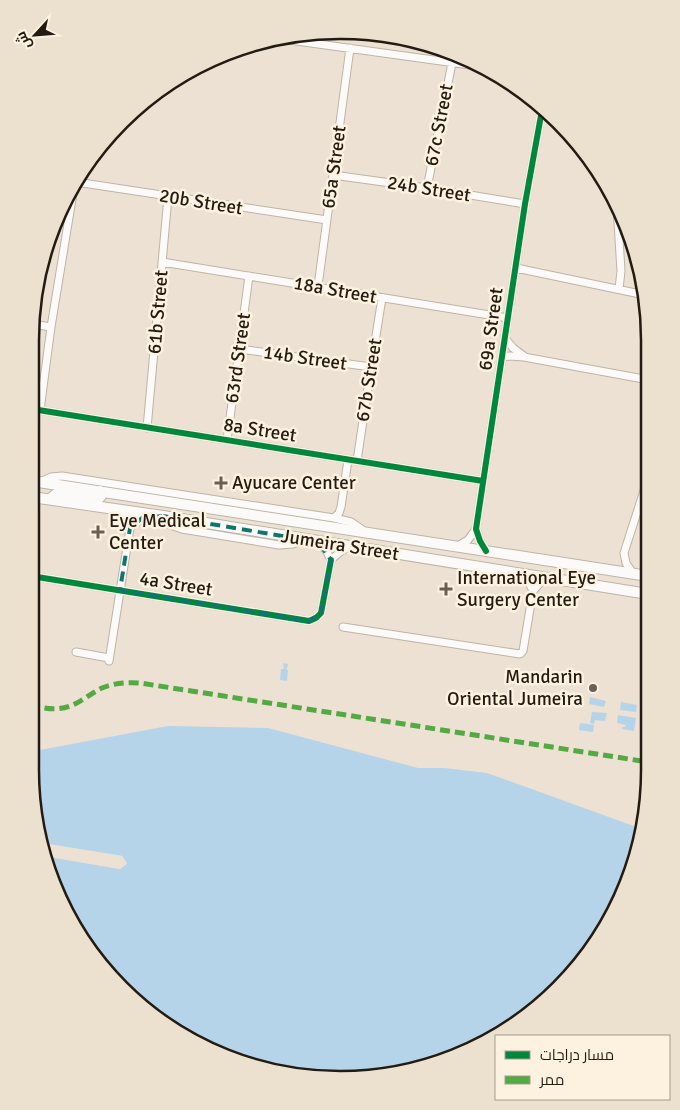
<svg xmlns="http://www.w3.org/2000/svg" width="680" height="1110" font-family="Signika,Cairo,sans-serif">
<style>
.water{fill:#b6d4e9}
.pier{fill:#ece1d2}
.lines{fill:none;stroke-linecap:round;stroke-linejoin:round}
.minor-casing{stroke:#bdb4a8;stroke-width:9}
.primary-casing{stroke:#bdb4a8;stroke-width:12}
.minor{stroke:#fcfaf8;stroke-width:7}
.primary{stroke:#fcfaf8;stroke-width:10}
.quiet{stroke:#53a942;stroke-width:5;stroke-dasharray:10 5;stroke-linecap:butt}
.cycleway-casing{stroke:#fdf1e0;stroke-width:9}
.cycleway{stroke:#00873e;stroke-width:6}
.marked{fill:none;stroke:#0f766e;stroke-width:4;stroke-dasharray:10 6;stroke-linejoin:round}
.poi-dot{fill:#696055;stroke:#fdf1e0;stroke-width:2}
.labels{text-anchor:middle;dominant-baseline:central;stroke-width:5;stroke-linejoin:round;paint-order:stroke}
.street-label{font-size:19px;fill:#231b11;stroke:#fdf1e0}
.poi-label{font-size:19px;fill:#231b11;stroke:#fdf1e0;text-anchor:start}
.rim{fill:none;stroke:#231b11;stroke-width:2.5}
</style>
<rect width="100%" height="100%" fill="#ece1d2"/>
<path class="water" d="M283 663 288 664 287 668 286 669 288 670 287 681 280 680 281 669H284Z
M590 697 606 701 604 707 589 704Z
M621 702 637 705 636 712 620 710Z
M592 712 607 713 605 721 595 720 594 724 590 723Z
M618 715 636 718 634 731 622 729V727H625L626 725 617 723Z
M580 723 594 725 593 732 579 730Z
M168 726 268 728 418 768H444L487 773 642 829 627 888 586 958 512 1028 439 1064 340 1080 241 1064 152 1016 94 958 46 869 44 856 120 869 127 863 122 856 42 843 30 770V751L40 750Z"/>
<path class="pier" d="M42 843 122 856 127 864 120 869 44 856V854L119 867 124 863 121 858 42 845Z"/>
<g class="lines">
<defs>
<path id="minor" d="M282 39 470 65
M333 175 427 188 525 204
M76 182 327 220
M427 188 452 63
M617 206 621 271 619 289
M162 262 508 318
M516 268 645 295
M318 286 350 48
M32 324 51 327
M505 338 513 348 524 356
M239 349 371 367
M503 357 510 356 524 357 649 380
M32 409 483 481
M40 410 51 327 74 187
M147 428 168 197
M227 440 249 276
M357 461 371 367 382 298
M40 482 51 477 62 476 334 518 351 522 364 531
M163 516 170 525 182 529 279 545 293 544 305 540
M334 518 339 513 341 507 348 460
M130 528 149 514
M318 542 326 550 331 560
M456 547 468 540 476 529
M486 551 480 541 476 529 525 204 542 110
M520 574 528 581 533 591
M633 574 626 563 624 553 649 475
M31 576 309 621 316 618 321 613 331 560 340 552 350 546
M343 627 520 654 523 651 533 591 539 584 547 578
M76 652 109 658
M109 661 130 528 122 511"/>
<path id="primary" d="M32 481 648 576
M32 497 163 516 648 594
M50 499 56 494 60 493 98 499 101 496 100 491"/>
</defs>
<use href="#minor" class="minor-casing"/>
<use href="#primary" class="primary-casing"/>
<use href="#minor" class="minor"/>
<use href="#primary" class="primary"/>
<path class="quiet" d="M30 704C49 711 65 711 82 700 89 696 95 691 102 688 114 683 127 682 140 683L648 762"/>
<defs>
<path id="cycleway" d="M32 409 483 481
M486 551 480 541 476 529 525 204 542 110
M31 576 309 621 316 618 321 613 331 560"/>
</defs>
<use href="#cycleway" class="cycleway-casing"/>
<use href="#cycleway" class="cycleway"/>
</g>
<path class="marked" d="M163 516 318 542 331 560 321 613 309 621 120 590 130 528 142 518Z"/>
<g class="poi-dot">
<path d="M218.5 475.5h5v5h5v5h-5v5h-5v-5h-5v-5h5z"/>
<path d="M95.5 524.5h5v5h5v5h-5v5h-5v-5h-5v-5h5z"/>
<path d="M443.5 581.5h5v5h5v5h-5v5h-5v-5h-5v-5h5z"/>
<circle cx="593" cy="688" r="5"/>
</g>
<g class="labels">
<g class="street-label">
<text transform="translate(439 125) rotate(-79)">67c Street</text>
<text transform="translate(334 167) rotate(-82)">65a Street</text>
<text transform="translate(429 189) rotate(9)">24b Street</text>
<text transform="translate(201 202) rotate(9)">20b Street</text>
<text transform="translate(335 290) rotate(10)">18a Street</text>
<text transform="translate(158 312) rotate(-85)">61b Street</text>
<text transform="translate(491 329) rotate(-82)">69a Street</text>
<text transform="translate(238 358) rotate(-82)">63rd Street</text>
<text transform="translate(305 358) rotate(8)">14b Street</text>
<text transform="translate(369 380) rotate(-81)">67b Street</text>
<text transform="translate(260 430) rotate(9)">8a Street</text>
<text transform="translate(340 545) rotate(9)">Jumeira Street</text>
<text transform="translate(176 584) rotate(9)">4a Street</text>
</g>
<g class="poi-label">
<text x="232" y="483">Ayucare Center</text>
<text x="109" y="521">Eye Medical<tspan x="109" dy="22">Center</tspan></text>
<text x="457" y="578">International Eye<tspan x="457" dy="22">Surgery Center</tspan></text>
<text x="583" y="677" text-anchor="end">Mandarin<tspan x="583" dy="22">Oriental Jumeira</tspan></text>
</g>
</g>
<path d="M0 0H680V1110H0ZM340 39H340A301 301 0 0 1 641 340V770A301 301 0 0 1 340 1071H340A301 301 0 0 1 39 770V340A301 301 0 0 1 340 39Z" fill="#ece0cf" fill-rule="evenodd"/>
<path class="rim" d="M340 39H340A301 301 0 0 1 641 340V770A301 301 0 0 1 340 1071H340A301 301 0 0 1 39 770V340A301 301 0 0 1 340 39Z"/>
<rect x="495" y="1035" width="175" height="65" fill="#fdf1e0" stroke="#a69b8d"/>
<rect x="505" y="1051" width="25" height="8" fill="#00873e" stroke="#a69b8d"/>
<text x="540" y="1060" font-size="15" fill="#231b11">مسار دراجات</text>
<rect x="505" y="1076" width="25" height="8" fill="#53a942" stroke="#a69b8d"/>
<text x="540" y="1085" font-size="15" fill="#231b11">ممر</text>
<g transform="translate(35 35) rotate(244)" stroke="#fdf1e0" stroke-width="4" paint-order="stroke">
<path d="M0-4L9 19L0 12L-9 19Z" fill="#231b11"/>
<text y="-8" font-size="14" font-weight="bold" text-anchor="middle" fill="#231b11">ش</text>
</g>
</svg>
